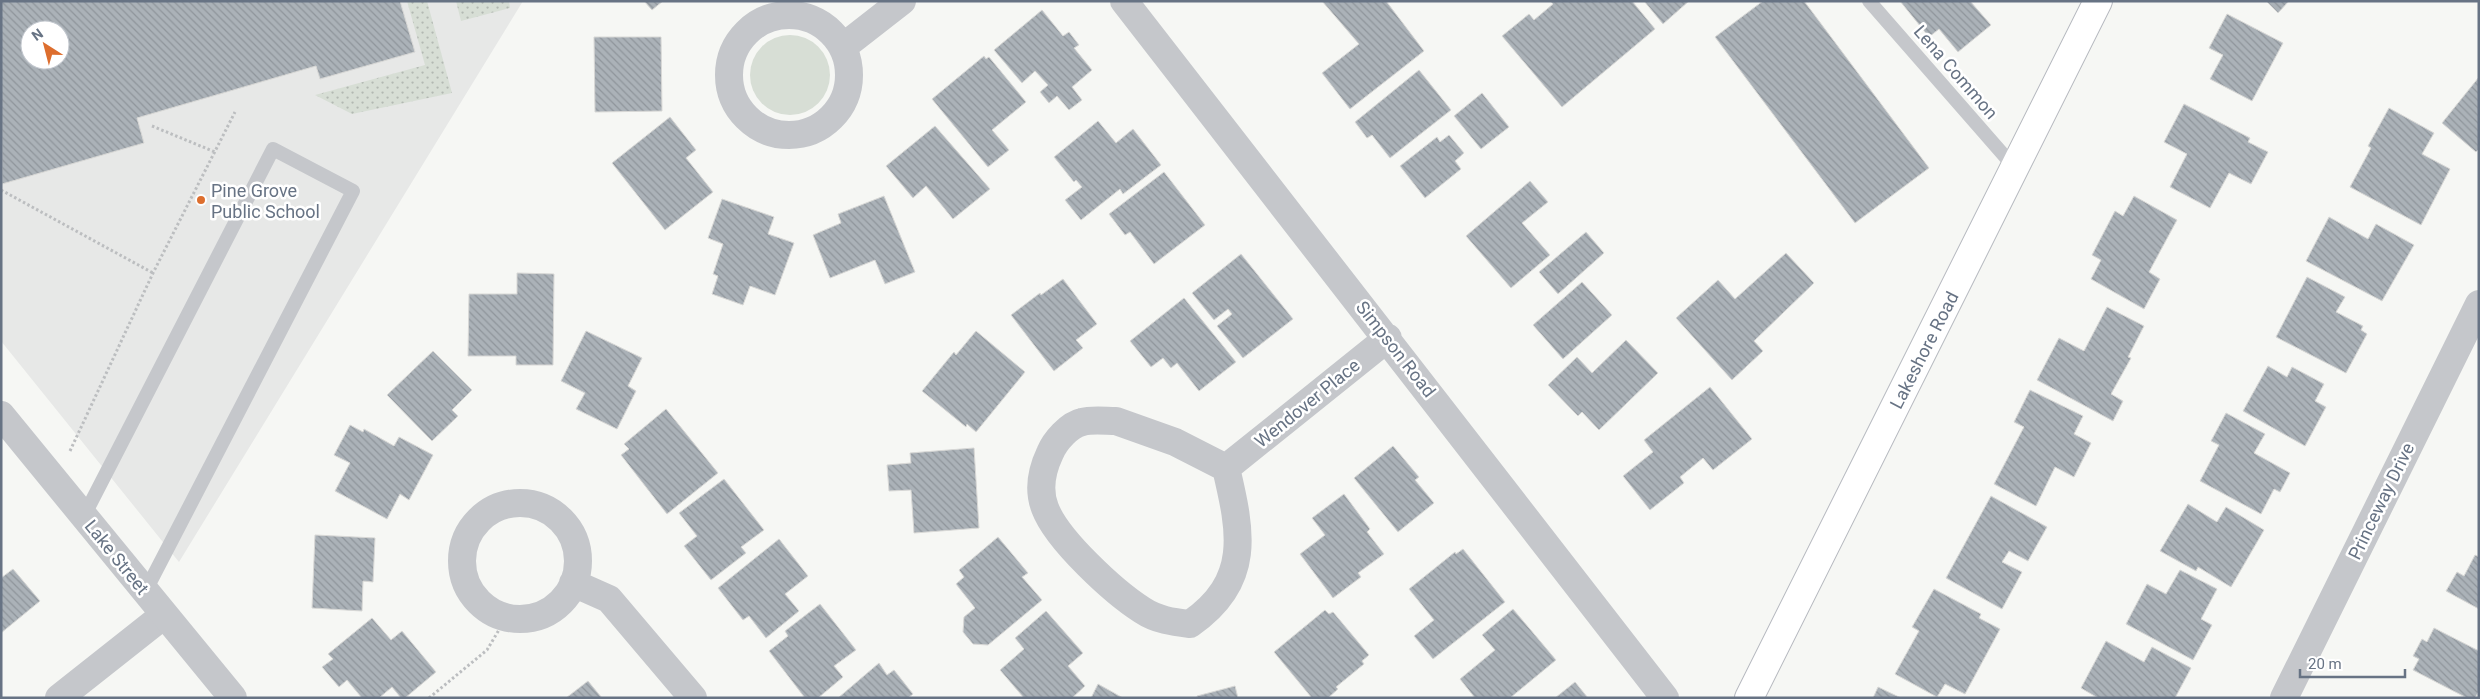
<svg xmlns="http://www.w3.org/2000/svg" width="2480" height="699" font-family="Roboto,sans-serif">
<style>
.built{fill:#e7e8e7;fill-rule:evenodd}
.grass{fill:#d7ded5}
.park{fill:url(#park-dots)}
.building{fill:url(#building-back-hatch);stroke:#d8d8d6;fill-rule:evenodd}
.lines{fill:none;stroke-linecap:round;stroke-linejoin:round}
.secondary-casing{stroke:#b7bac0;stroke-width:30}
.path{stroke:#bcbec0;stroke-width:3;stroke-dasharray:2.5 2.5;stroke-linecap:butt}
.service{stroke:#c5c7cb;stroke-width:14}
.minor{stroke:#c5c7cb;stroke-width:28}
.tertiary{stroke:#c5c7cb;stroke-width:28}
.secondary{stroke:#fff;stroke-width:28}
.poi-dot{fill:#dd6e2e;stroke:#fff;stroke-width:2}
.labels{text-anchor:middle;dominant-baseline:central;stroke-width:5;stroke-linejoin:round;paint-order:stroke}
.street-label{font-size:18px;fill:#677384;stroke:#fff}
.poi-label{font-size:18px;fill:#677384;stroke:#fff;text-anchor:start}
</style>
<defs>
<pattern id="park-dots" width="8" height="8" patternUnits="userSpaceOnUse" patternTransform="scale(1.25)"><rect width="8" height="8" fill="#d7ded5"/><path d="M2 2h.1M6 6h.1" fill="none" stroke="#b2b8b2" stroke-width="1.8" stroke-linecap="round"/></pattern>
<pattern id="building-back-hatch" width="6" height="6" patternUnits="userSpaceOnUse" patternTransform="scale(1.25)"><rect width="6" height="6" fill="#abb2b8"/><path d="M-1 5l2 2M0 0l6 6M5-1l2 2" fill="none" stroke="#8f959b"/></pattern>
</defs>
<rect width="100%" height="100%" fill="#f6f7f4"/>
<path class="built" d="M1 1H523L179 562 1 341ZM30 30H60V60H30Z"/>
<path class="grass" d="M750 75a40 40 0 1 1 80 0a40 40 0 1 1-80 0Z"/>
<path class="park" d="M407 1H427L452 93 352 114 315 95 425 65Z
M456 1H509L510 8 461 21Z"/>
<path class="building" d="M1 1H400L415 52 320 79 316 66 137 118 144 143 2 184ZM30 30H60V60H30Z
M644 1H663L652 10Z
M1322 1H1386L1424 51 1350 109 1322 73 1359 44Z
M1550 1H1632L1655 29 1562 107 1502 36 1529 14 1534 20 1553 4Z
M1644 1H1689L1663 24Z
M1763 1H1804L1929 168 1855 223 1715 37Z
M1900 1H1970L1991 25 1958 52 1939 29 1929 37Z
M2266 1H2289L2278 13Z
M1042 10 1063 36 1069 32 1079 45 1074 48 1092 70 1072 87 1082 100 1069 110 1057 96 1049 103 1040 92 1048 85 1035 71 1022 83 994 50Z
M2227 14 2283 43 2252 101 2210 79 2223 55 2209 48Z
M594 37H661L662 111 595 112Z
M984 56 986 59 989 57 1026 102 992 130 1009 150 988 167 932 99Z
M1419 70 1451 110 1390 158 1372 135 1367 138 1355 122Z
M2479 77V149L2476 152 2442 123Z
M1482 93 1509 127 1481 149 1454 116Z
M2184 104 2250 138 2248 142 2268 152 2251 184 2229 173 2210 208 2170 187 2187 154 2164 142Z
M2389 108 2434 133 2422 154 2450 169 2421 225 2350 187 2371 148 2368 146Z
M670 117 696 150 686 158 713 192 665 230 612 163Z
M1098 121 1116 143 1133 129 1161 165 1123 194 1120 189 1081 220 1065 200 1082 187 1076 180 1074 182 1054 157Z
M935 126 990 189 953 219 926 186 913 198 886 166Z
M1449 135 1464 153 1455 161 1461 169 1425 198 1400 166 1437 137 1440 142Z
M1164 172 1205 225 1154 264 1130 232 1125 235 1109 214Z
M1530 181 1548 202 1522 223 1550 255 1511 288 1466 236Z
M884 196 915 272 885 284 875 260 830 278 813 235 841 223 838 214Z
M2134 196 2177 220 2149 272 2160 279 2144 309 2091 279 2101 260 2092 255 2115 211 2123 216Z
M722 199 774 217 768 234 794 243 775 295 750 286 743 305 712 294 718 276 713 274 723 244 708 238Z
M2329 217 2368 239 2376 224 2414 245 2382 301 2306 261Z
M1586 232 1604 253 1558 294 1539 272Z
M1786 253 1814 283 1754 341 1763 351 1732 380 1676 318 1718 280 1735 299Z
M1241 254 1293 319 1243 358 1217 326 1232 314 1228 309 1214 320 1192 293Z
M517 273 554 274 553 365H516V356H468L469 294H517Z
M2307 277 2345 297 2336 312 2363 326 2361 330 2367 334 2346 373 2276 337Z
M1063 279 1097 324 1076 340 1083 348 1054 371 1011 315 1040 293 1041 295Z
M1582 282 1612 315 1563 359 1533 325Z
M1184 298 1236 362 1199 391 1177 363 1171 368 1163 358 1151 367 1130 341Z
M2107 307 2144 326 2128 357 2131 358 2111 394 2123 401 2113 421 2037 380 2059 338 2084 351Z
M586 331 642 358 628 386 636 391 617 429 576 409 585 393 561 381Z
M976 331 1025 372 976 432 967 424 966 427 922 391 954 352 956 355Z
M1626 340 1658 373 1599 430 1582 412 1578 416 1548 385 1577 357 1592 373Z
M433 351 472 390 452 410 458 416 432 441 387 395Z
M2268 366 2287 377 2292 367 2324 384 2315 401 2326 407 2305 446 2243 411Z
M1710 387 1752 439 1713 470 1703 458 1680 477 1684 483 1650 510 1623 476 1653 452 1644 440Z
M2030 390 2083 416 2074 434 2091 443 2074 477 2055 467 2036 506 1994 484 2024 427 2014 422Z
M666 409 718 473 667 514 621 455 629 449 624 444Z
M2226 413 2265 434 2254 453 2290 473 2280 492 2274 489 2261 514 2200 481 2219 445 2211 441Z
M350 425 363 432 364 429 394 446 399 437 433 455 409 500 400 494 387 519 335 491 350 463 334 455Z
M1393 446 1419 477 1415 480 1434 503 1398 532 1354 478Z
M974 448 979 528 914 533 911 490 889 491 887 465 911 463 910 453Z
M724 479 764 530 741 547 746 553 711 580 684 546 697 536 679 513Z
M1344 494 1370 529 1367 532 1384 554 1358 573 1361 577 1333 598 1300 554 1325 535 1312 518Z
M1991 496 2047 527 2028 561 2009 551 2002 562 2022 572 2002 609 1946 578Z
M2188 504 2217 522 2226 507 2264 530 2231 587 2198 567 2196 571 2160 551Z
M315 535 375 538 373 582 363 581 362 611 312 608Z
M998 537 1028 573 1022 577 1042 600 988 645 973 644 963 632 964 617 975 608 956 584 964 577 959 570Z
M779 539 808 576 785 594 799 611 766 638 749 616 743 620 718 588Z
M1463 549 1505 602 1433 659 1414 636 1434 620 1409 589 1455 552 1456 554Z
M2475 555 2479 557V609L2446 591 2457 572 2464 576Z
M13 569 40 601 1 633V578Z
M2180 570 2217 589 2201 619 2212 625 2193 660 2126 624 2147 584 2166 594Z
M1934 589 1981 614 1979 618 2000 629 1965 694 1945 684 1937 697 1895 674 1919 631 1912 627Z
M820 604 856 650 834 666 843 677 818 698H805L769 651 788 636 785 631Z
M1513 609 1556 660 1510 698H1475L1460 679 1495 650 1482 635Z
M1325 610 1329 614 1333 612 1369 655 1362 661 1364 664 1336 687 1338 689 1328 698H1312L1274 652Z
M1046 611 1083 653 1068 666 1085 686 1072 698H1024L1000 670 1024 649 1015 638Z
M372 618 391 640 402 631 436 672 405 698H401L392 687 379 698H362L347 680 339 687 322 667 333 659 328 654Z
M2434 628 2479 651V691L2475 698H2467L2413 670 2419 659 2413 656 2422 639 2427 642Z
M2106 641 2144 662 2152 647 2191 668 2175 698H2098L2081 688Z
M879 663 887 675 894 670 913 694 908 698H838Z
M588 681 602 698H566Z
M1575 682 1588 698H1555Z
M1098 684 1123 698H1091Z
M1235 686 1238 698H1197V696Z
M1878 687 1901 698H1873Z"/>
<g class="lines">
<defs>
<path id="secondary" d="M1749 698 2098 1"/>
</defs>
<use href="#secondary" class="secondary-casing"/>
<path class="path" d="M152 126 215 152
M1 190 153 273
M70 451 153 273 235 112
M429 698 487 650 506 618"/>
<path class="service" d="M1869 1 2015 168
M84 516 273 149 353 191 145 592"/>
<path class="minor" d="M1124 1 1665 698
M729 75a60 60 0 1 1 120 0a60 60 0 1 1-120 0Z
M843 47 902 1
M1116 421 1175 442 1226 468C1241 532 1252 581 1190 624 1173 622 1157 620 1142 610 1114 592 1057 540 1045 508 1038 490 1042 470 1050 453 1055 441 1069 425 1082 422 1092 419 1106 421 1116 421Z
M1226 468 1388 338
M462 561a58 58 0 1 1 116 0a58 58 0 1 1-116 0Z
M573 583 609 599 693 698
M59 698 164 615
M2284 698 2479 304"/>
<path class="tertiary" d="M1 415 233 698"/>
<use href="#secondary" class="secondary"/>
</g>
<circle class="poi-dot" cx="201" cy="200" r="5"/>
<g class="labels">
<g class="street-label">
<text transform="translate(1956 72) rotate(49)">Lena Common</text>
<text transform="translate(1396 349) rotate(52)">Simpson Road</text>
<text transform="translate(1924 350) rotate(-63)">Lakeshore Road</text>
<text transform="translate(1307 403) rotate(-39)">Wendover Place</text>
<text transform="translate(2381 501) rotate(-64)">Princeway Drive</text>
<text transform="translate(117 557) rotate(51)">Lake Street</text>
</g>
<g class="poi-label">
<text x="211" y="190">Pine Grove<tspan x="211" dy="21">Public School</tspan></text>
</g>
</g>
<rect width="2480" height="699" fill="none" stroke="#677384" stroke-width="5"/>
<g transform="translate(45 45) rotate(324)"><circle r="24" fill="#ffffff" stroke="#c2c7ce"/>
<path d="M0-4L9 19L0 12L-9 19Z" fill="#dd6e2e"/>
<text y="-8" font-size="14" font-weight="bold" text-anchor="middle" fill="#677384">N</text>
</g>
<path d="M2300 669v8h105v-8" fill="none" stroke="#677384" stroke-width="2.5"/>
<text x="2308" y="669" font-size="15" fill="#677384" stroke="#ffffff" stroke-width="4" paint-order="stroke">20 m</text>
</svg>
